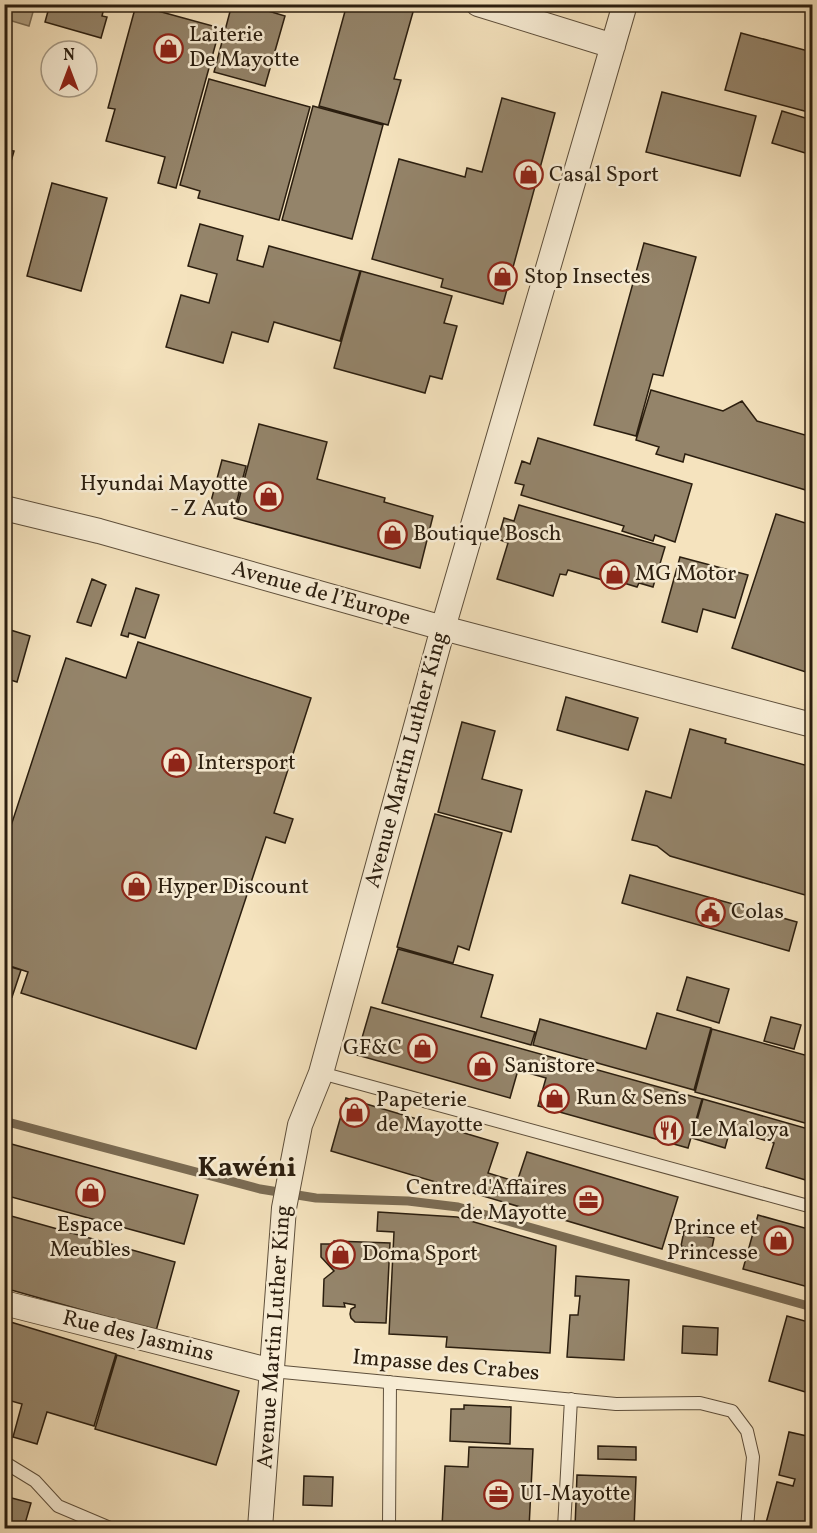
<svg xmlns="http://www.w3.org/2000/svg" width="817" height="1533" font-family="Vollkorn,serif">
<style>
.water{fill:#b0a082;stroke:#7b6c54;stroke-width:1.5}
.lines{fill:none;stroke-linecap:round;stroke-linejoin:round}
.stream{stroke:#7b6c54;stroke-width:9}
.building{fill:#94846a;stroke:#2b1e0f;stroke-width:1.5}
.lane-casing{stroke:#5e4f3b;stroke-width:14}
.street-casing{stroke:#5e4f3b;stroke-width:26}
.lane{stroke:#f8edd5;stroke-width:12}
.street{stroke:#f8edd5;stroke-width:24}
.labels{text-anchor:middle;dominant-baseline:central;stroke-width:5;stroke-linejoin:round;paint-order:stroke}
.poi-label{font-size:22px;fill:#2b1e0f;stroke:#f8edd5;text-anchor:start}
.street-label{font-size:22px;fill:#2b1e0f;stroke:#f8edd5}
.district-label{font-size:28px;font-weight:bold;fill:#2b1e0f;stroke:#f8edd5}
</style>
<rect width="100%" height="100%" fill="#f5e3be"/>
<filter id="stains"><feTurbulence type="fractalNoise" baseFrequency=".00333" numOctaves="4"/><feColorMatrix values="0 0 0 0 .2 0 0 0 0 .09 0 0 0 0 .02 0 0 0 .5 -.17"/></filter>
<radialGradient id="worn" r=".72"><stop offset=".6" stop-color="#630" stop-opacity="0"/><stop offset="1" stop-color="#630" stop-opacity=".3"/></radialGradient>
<path class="water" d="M4 5H35L29 26 5 19Z"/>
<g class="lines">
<path class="stream" d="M4 1121 260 1189 316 1198 408 1201 458 1207 812 1307"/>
</g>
<path class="building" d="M50 4H105L102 16 107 17 101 38 45 22Z
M232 4H245L285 16 265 86 214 72Z
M347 4 415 5 394 79 401 80 388 125 319 106Z
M136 5 220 28 176 188 158 183 165 157 106 141 115 109 108 108Z
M741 33 812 52V113L725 90Z
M209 79 310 107 279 220 198 198 200 191 180 185Z
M662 92 756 116 740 176 646 152Z
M502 98 555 113 503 304 441 287 443 279 372 259 399 159 465 177 467 168 482 172Z
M313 106 383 125 352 239 282 220Z
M782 111 812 120V155L772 143Z
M4 149 14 151 8 172H4Z
M52 183 107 198 81 291 27 276Z
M200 224 243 236 237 260 263 267 269 246 360 271 340 341 274 322 268 342 232 332 223 363 166 347 181 295 209 303 217 274 188 266Z
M644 243 696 257 663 376 653 374 636 436 594 425Z
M361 271 452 296 444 323 457 326 442 379 430 376 425 393 334 368Z
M651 390 723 411 742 401 757 421 812 437V479L809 491 685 454 683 462 656 454 659 447 636 440Z
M259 424 327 442 317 479 385 498 384 502 433 516 420 568 234 518Z
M538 438 692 484 675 542 655 535 653 541 622 531 624 526 521 495 524 485 515 483 522 461 530 464Z
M222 460 246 466 234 512 210 505Z
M519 505 665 547 653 587 639 583 637 587 614 580 613 583 568 570 566 575 560 574 553 596 497 579 508 543 498 539 504 518 514 521Z
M776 514 812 525V674L732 648Z
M680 557 748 575 735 618 703 609 697 632 662 622Z
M92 579 106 585 91 626 77 622Z
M136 588 159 595 145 638 129 633 128 637 121 635Z
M4 628 30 636 17 682 4 678Z
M138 642 311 698 274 813 293 819 285 843 266 837 196 1049 21 993 28 972 4 964V847L66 658 126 678Z
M566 697 638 718 628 750 557 730Z
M462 722 495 731 482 779 522 790 511 832 438 812Z
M690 729 726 739 725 743 812 767V897L670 856 657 846 632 840 646 791 671 798Z
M435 814 502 833 469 950 458 946 453 963 397 947Z
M630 875 797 922 789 951 622 903Z
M398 949 493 975 481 1017 535 1032 531 1045 382 1003Z
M4 965 21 970 12 997 4 995Z
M687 977 729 989 719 1023 677 1010Z
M371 1007 702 1099 688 1148 538 1106 546 1078 518 1070 510 1098 357 1055Z
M657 1013 711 1028 694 1090 533 1045 540 1019 646 1049Z
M771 1017 801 1025 794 1049 764 1041Z
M712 1029 812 1057V1125L695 1092Z
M346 1098 498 1143 488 1173 517 1182 527 1152 678 1197 662 1249 331 1151Z
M703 1099 812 1130V1182L766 1168 774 1143 730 1130 725 1148 692 1138Z
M4 1142 198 1195 184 1244 4 1195Z
M378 1212 457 1217 556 1246 550 1353 446 1347 447 1337 389 1334 394 1232 377 1231Z
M4 1214 175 1262 156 1331 4 1288Z
M758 1215 812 1230V1288L743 1269Z
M684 1231 714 1238 711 1253 681 1246Z
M334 1241 390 1243 386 1323 355 1322 351 1318 350 1314 351 1309 355 1307V1305L344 1303 345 1307 323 1306 324 1279 334 1271 321 1257V1244H334Z
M576 1276 629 1280 624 1360 567 1357 570 1315H578L580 1296H575Z
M787 1316 812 1323V1394L769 1381Z
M4 1320 116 1354 94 1426 47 1412 37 1444 13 1437 22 1404 4 1399Z
M683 1326 718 1328 717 1355 682 1353Z
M117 1355 239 1391 216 1465 95 1429Z
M464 1405 511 1407 510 1444 450 1441 451 1409H464Z
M810 1426H812V1528H781V1527L766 1523 777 1482 793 1486 795 1479 779 1475 789 1432 807 1436Z
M598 1446 636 1447V1460L598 1459Z
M469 1447 533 1449 529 1528 442 1527 445 1466 468 1467Z
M577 1475 636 1477 634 1528H575Z
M304 1476 333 1477 332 1506 303 1505Z
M4 1496 31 1503 24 1527 29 1528H4Z"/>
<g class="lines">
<defs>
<path id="lane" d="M321 1073 812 1207
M272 1371 616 1404 700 1403 732 1411 747 1431 753 1457 747 1528
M4 1462 35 1481 58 1506 110 1528
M389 1528 390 1382
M564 1528 571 1399"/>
<path id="street" d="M478 4 613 46
M4 508 99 531 443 628 812 725
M4 1303 272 1371
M260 1528 284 1208 300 1125 321 1073 443 628 625 4"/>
</defs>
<use href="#lane" class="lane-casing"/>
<use href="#street" class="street-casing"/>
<use href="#lane" class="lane"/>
<use href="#street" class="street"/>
</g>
<defs>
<symbol id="shop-ring" viewBox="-11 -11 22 22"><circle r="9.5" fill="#f8edd5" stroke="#8f2418" stroke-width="1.5"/><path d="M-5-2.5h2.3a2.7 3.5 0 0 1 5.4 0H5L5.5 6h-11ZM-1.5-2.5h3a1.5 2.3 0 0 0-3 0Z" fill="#8f2418"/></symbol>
<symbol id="civic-ring" viewBox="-11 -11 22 22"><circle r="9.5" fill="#f8edd5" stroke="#8f2418" stroke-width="1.5"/><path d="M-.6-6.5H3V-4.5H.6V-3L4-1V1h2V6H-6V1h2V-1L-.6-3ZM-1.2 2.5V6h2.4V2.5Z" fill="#8f2418"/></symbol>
<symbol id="restaurant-ring" viewBox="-11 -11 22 22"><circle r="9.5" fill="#f8edd5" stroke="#8f2418" stroke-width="1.5"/><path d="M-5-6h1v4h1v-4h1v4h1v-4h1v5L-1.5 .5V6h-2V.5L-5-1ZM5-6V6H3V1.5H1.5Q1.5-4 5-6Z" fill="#8f2418"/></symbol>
<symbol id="office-ring" viewBox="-11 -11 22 22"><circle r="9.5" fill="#f8edd5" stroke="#8f2418" stroke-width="1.5"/><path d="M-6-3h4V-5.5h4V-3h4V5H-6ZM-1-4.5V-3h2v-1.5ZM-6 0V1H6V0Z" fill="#8f2418"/></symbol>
</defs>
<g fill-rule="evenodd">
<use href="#shop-ring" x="152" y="32" width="33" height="33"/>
<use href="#shop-ring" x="512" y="158" width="33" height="33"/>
<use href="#shop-ring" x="486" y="260" width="33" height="33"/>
<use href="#shop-ring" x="252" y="480" width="33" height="33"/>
<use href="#shop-ring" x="376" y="518" width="33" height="33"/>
<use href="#shop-ring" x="598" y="558" width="33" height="33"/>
<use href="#shop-ring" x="160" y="746" width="33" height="33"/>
<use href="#shop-ring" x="120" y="870" width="33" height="33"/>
<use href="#civic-ring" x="694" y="896" width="33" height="33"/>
<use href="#shop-ring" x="406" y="1032" width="33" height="33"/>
<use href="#shop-ring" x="466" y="1050" width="33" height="33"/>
<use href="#shop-ring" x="538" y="1082" width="33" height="33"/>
<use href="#shop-ring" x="338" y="1096" width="33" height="33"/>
<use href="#restaurant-ring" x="652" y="1114" width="33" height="33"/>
<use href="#shop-ring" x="74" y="1176" width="33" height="33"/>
<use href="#office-ring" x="572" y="1184" width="33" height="33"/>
<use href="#shop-ring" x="762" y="1224" width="33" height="33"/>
<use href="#shop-ring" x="324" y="1238" width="33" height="33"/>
<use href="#office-ring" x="482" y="1478" width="33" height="33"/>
</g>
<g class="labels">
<g class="poi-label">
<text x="189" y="35">Laiterie<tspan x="189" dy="25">De Mayotte</tspan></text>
<text x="549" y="175">Casal Sport</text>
<text x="524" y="277">Stop Insectes</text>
<text x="248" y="484" text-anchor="end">Hyundai Mayotte<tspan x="248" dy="25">- Z Auto</tspan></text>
<text x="413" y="534">Boutique Bosch</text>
<text x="635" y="574">MG Motor</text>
<text x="197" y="763">Intersport</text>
<text x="157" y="887">Hyper Discount</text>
<text x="731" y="912">Colas</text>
<text x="402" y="1048" text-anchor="end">GF&amp;C</text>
<text x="504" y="1066">Sanistore</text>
<text x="576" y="1098">Run &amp; Sens</text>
<text x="376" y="1100">Papeterie<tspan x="376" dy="25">de Mayotte</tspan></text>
<text x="690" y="1130">Le Maloya</text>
<text x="567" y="1188" text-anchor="end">Centre d'Affaires<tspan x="567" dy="25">de Mayotte</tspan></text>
<text x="90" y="1225" text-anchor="middle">Espace<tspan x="90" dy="25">Meubles</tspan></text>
<text x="758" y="1228" text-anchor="end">Prince et<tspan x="758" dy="25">Princesse</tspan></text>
<text x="362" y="1254">Doma Sport</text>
<text x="520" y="1494">UI-Mayotte</text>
</g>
<g class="street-label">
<text transform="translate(321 594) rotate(16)">Avenue de l’Europe</text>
<text transform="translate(407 760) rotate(-75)">Avenue Martin Luther King</text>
<text transform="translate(138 1337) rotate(14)">Rue des Jasmins</text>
<text transform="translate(275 1337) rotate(-86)">Avenue Martin Luther King</text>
<text transform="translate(446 1366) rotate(5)">Impasse des Crabes</text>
</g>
<g class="district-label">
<text x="247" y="1168">Kawéni</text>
</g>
</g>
<rect width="817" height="1533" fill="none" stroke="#f5e3be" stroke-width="24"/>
<rect x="6" y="6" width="805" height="1521" fill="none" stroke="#2b1e0f" stroke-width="3"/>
<rect x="12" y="12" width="793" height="1509" fill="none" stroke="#2b1e0f" stroke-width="1.5"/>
<g transform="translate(69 69)"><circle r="28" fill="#f8edd5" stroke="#a69a86" stroke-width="1.5"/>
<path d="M0-4.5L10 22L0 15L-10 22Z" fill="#8f2418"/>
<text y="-9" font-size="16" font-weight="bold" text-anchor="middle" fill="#2b1e0f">N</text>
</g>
<rect width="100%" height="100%" filter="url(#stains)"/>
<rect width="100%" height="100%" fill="url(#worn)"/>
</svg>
